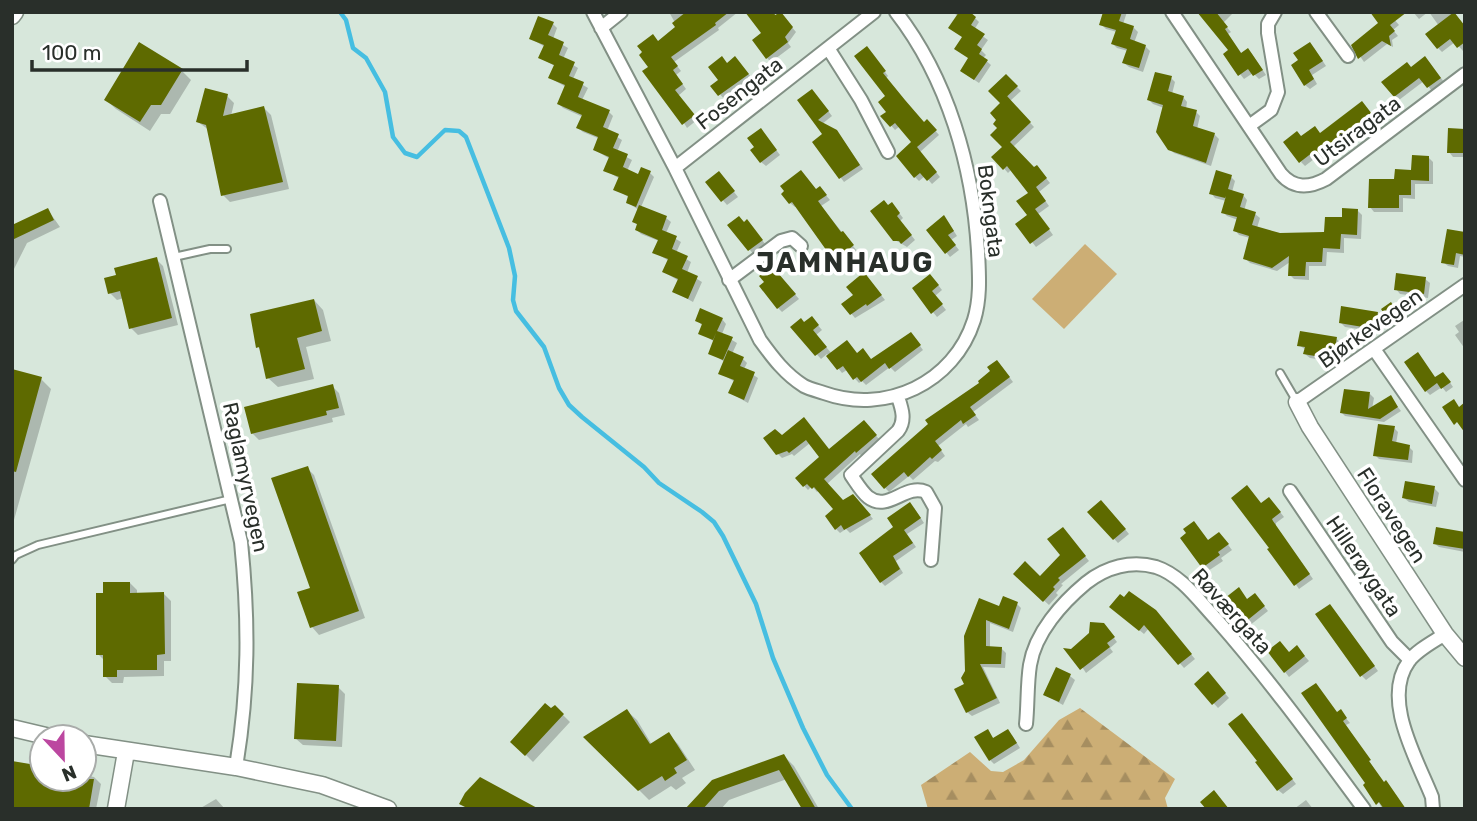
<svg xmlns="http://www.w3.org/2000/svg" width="1477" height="821" font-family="Rubik,sans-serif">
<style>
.forest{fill:url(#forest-firs)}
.pitch{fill:#ccae75}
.shadow{fill:#0003}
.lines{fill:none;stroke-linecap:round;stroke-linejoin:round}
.stream{stroke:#46bee1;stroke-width:4.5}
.building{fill:#5e6a00}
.lane-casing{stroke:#829085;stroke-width:10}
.street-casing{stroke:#829085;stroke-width:16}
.secondary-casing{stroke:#829085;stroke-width:19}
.lane{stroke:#fff;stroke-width:6}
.street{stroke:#fff;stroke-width:12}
.secondary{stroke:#fff;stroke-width:16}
.labels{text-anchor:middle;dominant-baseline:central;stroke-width:7;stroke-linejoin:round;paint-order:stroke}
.street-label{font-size:21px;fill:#292f2a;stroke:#fff}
.district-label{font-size:28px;font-weight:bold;letter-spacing:2px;fill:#292f2a;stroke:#fff}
</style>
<defs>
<pattern id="forest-firs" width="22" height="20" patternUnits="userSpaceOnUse" patternTransform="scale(1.75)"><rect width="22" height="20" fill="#ccae75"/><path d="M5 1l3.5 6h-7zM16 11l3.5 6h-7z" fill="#a68e60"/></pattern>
</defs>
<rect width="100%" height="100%" fill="#d7e7db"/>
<path class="forest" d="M1080 708 1175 779 1165 798 1168 809H928L921 785 970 752 991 771 1003 772 1024 760 1059 720Z"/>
<path class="pitch" d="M1085 244 1117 274 1064 329 1032 299Z"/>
<path class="shadow" d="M669 12H738L718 28 719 30 674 62 681 71 676 75 686 89 678 96 697 120 687 128 650 67 658 43 678 28Z
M952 12H966L975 18 979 22 974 30 988 40 981 50 986 55 983 58 991 65 979 83 967 75 970 59 958 16Z
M1099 12H1127L1123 24 1133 27 1138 32 1134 43 1145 46 1150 51 1143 72 1129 67 1124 63 1128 51 1117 48 1113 44 1117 32 1106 29 1101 24 1104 14Z
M1202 12H1234L1223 23 1231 32 1228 34 1242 54 1248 50 1252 54 1266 75 1259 79 1253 73 1244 79 1240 74 1231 51Z
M1388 12 1399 25 1393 30 1398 36 1392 40 1393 47 1387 44 1364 62 1353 46 1381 23Z
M1413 12H1428L1419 19Z
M1429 12H1454L1465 27V50L1463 51 1455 42 1442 52 1438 48 1439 26Z
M776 16 785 19 796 32 788 43 791 47 771 62 767 58 763 33Z
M553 24 557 28 553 39 568 48 563 59 578 68 573 79 588 88 582 100 609 112 613 116 607 131 622 140 617 152 632 160 627 171 639 176 650 173 654 177 641 207 666 218 671 222 666 233 681 242 676 253 691 262 687 273 702 282 693 302 675 292 679 281 664 272 669 261 654 252 659 241 641 234 637 230 639 226 634 222 639 210 628 203 630 198 615 189 620 179 605 170 610 159 595 150 600 139 583 132 578 128 583 117 563 108 559 104 566 87 550 78 555 66 540 58 545 47 530 38Z
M1314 48 1326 66 1312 75 1317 84 1310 89 1305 85Z
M871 53 888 76 886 78 924 124 927 121 939 135 920 152 940 177 932 184 925 176 919 181 915 177 914 142 900 126 895 130 883 116 888 112V96Z
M1429 62 1444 82 1432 91 1424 81 1399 100 1395 96 1412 69Z
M739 63 752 78 724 99 713 86 721 80 727 65Z
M182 71 191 80 170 114H161L150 131 116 109 106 100Z
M1006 76 1021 91 1010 101 1034 127 1013 147 1034 169 1041 172 1050 183 1039 192 1049 206 1038 214 1053 235 1036 247 1018 224 1029 216 1030 193 1012 169 1008 173 994 157 1004 147 1000 128Z
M1171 78 1175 82 1172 94 1183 97 1187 102 1186 109 1196 112 1200 116 1197 129 1214 134 1219 139 1211 166 1174 153 1169 148 1164 108 1153 104 1149 100Z
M816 95 832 116 822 124 841 137 863 169 844 182 814 142 824 134 799 101Z
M227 96 234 103 231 116 264 108 271 115 289 189 230 202 223 195 209 130 198 122Z
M1366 107 1375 119 1369 128 1347 145 1345 142 1322 160 1318 156 1305 166 1301 162 1321 135Z
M1465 131V157H1453L1449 152Z
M765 135 780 155 766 166 761 162Z
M1429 158 1433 162V184H1415V199L1403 198V212H1374L1370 207 1396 181 1413 171Z
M805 176 816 191 824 193 830 200 821 206 857 251 840 264 797 205 795 207 790 203Z
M1231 177 1235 181 1232 192 1243 195 1247 200 1244 211 1255 214 1260 218 1257 228 1279 235 1326 234 1358 211 1362 215 1361 239 1344 238V253L1327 252 1326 266H1309V280L1294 279 1290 275V262L1277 271 1250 263 1245 258 1250 238 1239 235 1235 230 1238 220 1227 216 1223 212 1226 201 1215 198 1211 193Z
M723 178 738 197 727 205 707 182Z
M889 207 896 209 903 218 900 221 915 240 907 247 895 240Z
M48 210 60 227 27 243 12 273V227Z
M948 222 957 236 951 240 959 250 950 257 946 252Z
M744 223 751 226 766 245 754 255 730 225Z
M1465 234V257L1460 256 1458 268 1448 266 1443 262Z
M156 259 163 266 178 325 138 335 131 328 124 298 117 300 110 293Z
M776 272 799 299 782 312 778 308Z
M868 279 885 300 855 318 844 305 855 296Z
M1425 279 1430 283 1428 298 1400 294 1396 289Z
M935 281 942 290 935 296 946 310 937 317 914 289Z
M314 300 323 310 331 341 306 347 314 379 278 387 268 378 261 350 258 347Z
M1377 313 1382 318 1379 332 1345 327 1341 323Z
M722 319 726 324 722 334 737 343 732 354 743 359 747 363 744 369 758 378 748 403 730 393 735 382 720 373 725 362 710 353 715 342 700 333 703 326 697 320Z
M1464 320 1465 321V349L1455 335 1459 332 1455 326Z
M816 323 822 330 816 335 832 354 857 355 872 361 915 339 923 350 895 372 890 367 866 385 862 381 859 383 847 370 842 373 827 354 821 359 792 327Z
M1336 338 1340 343 1337 362 1310 358 1305 354 1306 350 1299 345Z
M1001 366 1013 382 973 412 979 420 968 427 966 424 938 446 945 456 938 462 935 461 913 480 909 476 889 492 873 475Z
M12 371 41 379 51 389 12 527Z
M1447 378 1453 387 1446 392 1442 387 1430 395 1426 391 1436 379Z
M332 386 339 393 345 415 332 418 333 422 259 440 252 433Z
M1370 394 1374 398 1372 409 1390 397 1401 411 1384 422 1345 416 1341 412Z
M804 420 829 451 863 422 880 440 861 456 860 454 827 484 843 502 857 500 873 519 850 533 846 529 840 533 836 529V509L819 490 817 492 812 486 808 490 797 478 821 457 810 443 794 456 792 454 782 458 778 454 781 437Z
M1394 428 1398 432 1396 444 1409 447 1413 451 1412 463 1379 459 1375 455Z
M307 468 314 475 365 618 319 635 312 627 300 593 312 589Z
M1434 488 1439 493 1436 507 1409 502 1404 498Z
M1273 503 1284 517 1276 523V527L1313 579 1299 589 1271 548 1261 505Z
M1106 506 1129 534 1118 543 1089 512Z
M914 508 924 523 907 534 916 547 896 561 903 573 885 586 881 582 896 528Z
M1067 534 1089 561 1061 584 1063 585 1056 593 1058 595 1049 605 1015 574 1040 578 1062 555Z
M1465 534V552L1439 547 1435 544Z
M1182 538 1209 541 1223 538 1232 550 1221 558 1223 561 1208 571Z
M130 583 137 590V594H164L171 601V661H164V676L124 677 123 683H112L105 676V661L98 654 105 595Z
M1259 600 1268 611 1249 626 1245 622 1248 601Z
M980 601 1000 608 1017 604 1021 608 1013 632 990 623V648H1001L1006 653 1005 668 983 667 1000 703 972 716 967 712 966 684Z
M1334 610 1378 671 1366 680 1362 676Z
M1116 611 1160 617 1195 659 1184 668 1149 628 1144 634Z
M1108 630 1117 642 1110 648 1113 652 1086 673 1071 650Z
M1269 651 1289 654 1301 652 1309 661 1289 677Z
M1208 674 1229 698 1218 708 1196 684Z
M1070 676 1075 680 1063 705 1045 695Z
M338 687 345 694 342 747 303 745 295 738Z
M555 707 570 722 533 762 512 741Z
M627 711 637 720 652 745 668 734 678 744 695 770 682 778 686 783 676 790 671 786 649 800 586 737Z
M1337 714 1344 716 1350 723 1346 725 1384 784V806L1382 808 1368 784Z
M1246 719 1296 784 1283 794 1278 790Z
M988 732 994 739 1012 735 1020 748 994 764 990 760Z
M784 756 794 766 819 809H804L787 779 729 800 721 809H688L713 781Z
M42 768V779H84V775L94 777 101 784 96 809H12Z
M216 799 225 809H199Z
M1306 800 1313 809H1294Z"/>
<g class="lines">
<path class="stream" d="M340 12 346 20 353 48 366 58 385 92 393 137 405 153 417 157 445 130 459 131 466 137 509 248 515 276 513 300 516 311 544 347 559 388 569 405 582 417 644 467 659 483 702 512 714 522 723 536 756 604 773 658 803 728 827 775 852 809"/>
</g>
<path class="building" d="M686 12H729L715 23 716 25 671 57 678 66 673 70 683 84 675 90 695 115 682 125 642 71 648 67 639 55 642 52 637 46 653 34 658 41 675 27 672 23Z
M745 12H774L775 15 781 12 793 27 785 37 788 42 766 59 752 40 761 33Z
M959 12H970L976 17 971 25 985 34 977 45 982 49 979 54 988 60 974 80 960 71 968 58 954 49 962 37 948 28Z
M1103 12H1122L1119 21 1134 26 1130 39 1146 45 1139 68 1122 63 1127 49 1111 44 1116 30 1099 25Z
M1197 12H1216L1228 27 1225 29 1241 53 1248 48 1263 70 1253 76 1248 69 1238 76 1223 54 1228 50Z
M1370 12H1407L1390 25 1395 31 1389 36 1391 46 1382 41 1358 59 1351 45 1378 23Z
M1454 12 1465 26V42L1457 48 1450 39 1437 49 1425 34Z
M538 16 554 22 548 35 564 42 559 55 575 62 569 76 584 82 578 97 610 110 603 127 619 134 613 148 628 154 619 177 603 171 609 157 593 150 598 137 576 128 582 115 557 104 565 85 548 78 554 65 538 58 544 45 529 39Z
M139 42 183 69 161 105H151L140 122 104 100Z
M1310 42 1323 61 1309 70 1314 79 1304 86 1291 65 1298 60 1293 53Z
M867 46 886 71 883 73 905 100 924 122 927 119 937 130 917 147 937 172 927 181 920 173 914 178 896 156 911 142 895 123 890 127 880 116 886 112 878 102 885 96 854 56Z
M722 56 727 63 735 56 749 74 718 96 710 86 718 80 708 67Z
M1425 56 1441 78 1427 88 1419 78 1394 97 1381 82 1407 62 1411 67Z
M1155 72 1172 76 1168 91 1184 96 1181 106 1197 110 1193 126 1215 133 1206 163 1168 150 1156 132 1163 105 1147 100Z
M1006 74 1018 86 1000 103 988 91Z
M205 88 228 94 223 116 264 106 283 182 221 196 206 125 196 122Z
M812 89 829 111 818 120 837 130 860 165 839 179 812 142 822 134 797 100Z
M1007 96 1031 122 1010 142 1034 167 1037 165 1047 178 1036 187 1046 201 1035 209 1050 229 1030 244 1015 224 1027 215 1016 201 1028 193 1007 166 1003 170 991 157 1002 147 990 135 997 128 993 124 996 120 990 113Z
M1362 101 1372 114 1367 118 1365 124 1342 141 1340 139 1316 157 1313 152 1299 163 1283 142 1297 131 1301 136 1315 126 1320 133Z
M761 128 777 150 760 163 750 150 754 147 747 138Z
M1448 128 1465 129 1463 153H1447Z
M1412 155 1429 156V181L1411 180V195H1399V208H1368L1369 179H1394L1395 169 1411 170Z
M623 167 638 174 641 167 651 171 636 207 626 203 628 196 613 190Z
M801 170 816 189 820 186 827 195 818 201 841 232 843 231 854 245 834 261 792 202 789 204 781 194 784 191 780 186Z
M1216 170 1232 175 1228 189 1244 194 1240 207 1256 212 1252 225 1280 233 1324 232 1325 217H1342V208L1358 209 1357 235 1341 234 1340 249 1323 248 1322 262H1306L1305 276H1288L1289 256 1272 268 1243 259 1249 236 1233 231 1237 217 1221 213 1226 196 1225 198 1209 194Z
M719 171 735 191 721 202 705 182Z
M884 200 888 205 892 202 900 213 897 216 912 235 901 244 899 241H893L870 211Z
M639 205 667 216 662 230 677 236 672 249 688 256 682 269 698 276 688 299 672 292 678 279 662 272 668 259 652 253 658 240 635 230 637 224 632 222Z
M48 208 54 220 12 240V225Z
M944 215 954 231 948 235 956 245 945 254 926 230Z
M739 216 744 222 747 219 763 240 748 251 727 225Z
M1447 229 1465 232V255L1456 253 1454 265 1441 263Z
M157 257 172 318 129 329 120 291 108 294 104 278 116 275 114 268Z
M772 266 796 294 777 309 759 286 764 282 759 276Z
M864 272 882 295 867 306 866 304 850 315 841 304 853 295 846 287Z
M1396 273 1426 277 1424 294 1394 290Z
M930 274 939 285 932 291 943 304 931 314 912 288Z
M314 299 322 331 297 338 305 369 266 379 259 347 256 348 250 314Z
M1391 302 1401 318 1391 325 1381 309Z
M1341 306 1378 312 1375 329 1339 323Z
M700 308 723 318 717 331 733 337 723 360 708 354 716 333 713 340 698 334 702 324 695 321Z
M812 316 819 325 813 330 827 347 815 356 790 327 801 318 804 322Z
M1300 331 1337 337 1333 359 1303 354 1305 347 1297 346Z
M911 332 921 345 889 369 885 363 861 382 857 377 853 380 843 366 837 370 826 356 847 340 857 353 863 348 871 359Z
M728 350 744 357 740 366 755 372 744 400 728 393 734 380 718 374Z
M1418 352 1435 377 1443 372 1451 382 1441 389 1437 383 1425 392 1404 362Z
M997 360 1010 377 970 407 976 415 963 424 961 420 935 441 942 450 932 459 930 457 908 477 904 472 884 489 871 474 928 424 925 420 979 383 978 381 990 371 987 367Z
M12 369 42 377 16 472 12 471Z
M333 384 339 408 326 411 327 415 251 434 244 407Z
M1344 389 1370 392 1368 409 1391 395 1398 407 1380 419 1340 413Z
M1454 399 1459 407 1465 402V433L1457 422 1454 425 1442 407Z
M804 417 829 449 864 420 877 435 856 453 855 451 824 479 843 500 853 494 871 515 844 530 841 525 835 530 825 516 833 509 814 487 812 489 807 484 803 487 795 478 819 457 806 440 789 453 787 451 776 455 763 438 775 429 782 435Z
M1378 424 1395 426 1392 441 1410 445 1408 460 1373 456Z
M308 466 359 611 310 628 297 592 310 588 271 478Z
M1405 481 1435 486 1432 504 1402 498Z
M1247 485 1261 503 1269 497 1281 512 1272 519 1273 521 1310 574 1294 586 1267 549 1269 548 1231 498Z
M1101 500 1126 529 1113 540 1087 512Z
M910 502 921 518 904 530 913 543 893 556 900 569 880 583 859 553 893 527 887 518Z
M1194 521 1208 540 1219 532 1229 544 1218 552 1220 555 1202 568 1180 538 1186 533 1183 529Z
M1063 527 1086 556 1058 578 1060 580 1053 587 1055 589 1043 602 1013 574 1025 561 1040 576 1060 555 1047 539Z
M1436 527 1465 532V549L1433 544Z
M103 582H130V593L164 592 165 654 157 655V670H117V677H103V655H96V593H103Z
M1239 587 1247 599 1255 593 1265 606 1244 623 1225 598Z
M1129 591 1156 610 1192 654 1178 665 1144 625 1139 631 1109 607 1120 594 1124 597Z
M1003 596 1018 602 1009 629 986 620V646L1002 647 1001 664H980L997 698 966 713 954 689 964 684 961 678 965 671 964 636 979 598 999 606Z
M1330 604 1375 666 1360 677 1315 614Z
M1090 622 1104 623 1115 637 1107 643 1110 647 1080 670 1063 648 1071 649 1089 633Z
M1280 641 1289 652 1297 645 1305 656 1284 673 1267 651Z
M1056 667 1071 674 1059 702 1043 695Z
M1208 671 1226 693 1212 705 1194 684Z
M297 683 339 685 336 741 294 739Z
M1316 683 1337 712 1341 709 1347 718 1343 721 1371 760 1369 761 1384 782 1386 780 1406 809H1384L1379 802 1376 805 1363 785 1365 783 1301 693Z
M545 703 551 708 555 705 564 714 525 756 510 742Z
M627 709 650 744 669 732 687 760 674 768 677 773 665 781 662 776 638 791 583 737Z
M1242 713 1293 779 1277 791 1255 762 1257 761 1228 724Z
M988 729 993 738 1008 729 1017 743 989 761 974 737Z
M784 754 816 809H802L779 770 719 791 703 809H685L712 780Z
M12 761 42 766V779H94L89 809H12Z
M480 777 539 809H469L459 804 465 793Z
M1214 790 1229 809H1206L1200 802Z"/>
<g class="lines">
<defs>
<path id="lane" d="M174 257 210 249H227
M1280 373 1297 402
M12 560 16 555 38 545 231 499"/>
<path id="street" d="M593 12 675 168 760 340C773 358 785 374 804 386 810 389 818 391 824 393 886 415 954 383 974 320 981 297 979 274 978 251 973 167 948 79 896 12
M1172 12 1281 174C1294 189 1309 188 1326 179L1465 74
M1316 12 1348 56
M601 28 621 12
M828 48 861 100 888 152
M1249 126 1271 110 1278 92 1268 33V24L1275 12
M675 168 874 12
M160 201 241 542C249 621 249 689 236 767
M729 280 781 241 792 238 801 246
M1374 349 1465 480
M898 397C902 409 906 420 898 431L851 475C856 482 861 491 868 497 888 513 905 483 926 492L935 508 931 560
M1297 402 1465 285
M1290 491 1392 642 1410 660
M1026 724C1028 705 1027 684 1030 665 1035 633 1062 603 1086 583 1106 567 1131 560 1156 567 1181 575 1199 601 1216 619 1269 679 1316 744 1364 809
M1433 809 1432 797C1417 759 1381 699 1409 661 1417 650 1433 642 1445 634"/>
<path id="secondary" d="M12 16 15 12
M1297 402 1310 427 1445 634 1465 658
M12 728 50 737
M84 744 236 767 322 785 388 809
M116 809 126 752"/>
</defs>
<use href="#lane" class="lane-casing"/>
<use href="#street" class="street-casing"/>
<use href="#secondary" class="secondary-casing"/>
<use href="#lane" class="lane"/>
<use href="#street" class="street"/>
<use href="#secondary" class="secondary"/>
</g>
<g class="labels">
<g class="street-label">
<text transform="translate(739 93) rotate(-38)">Fosengata</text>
<text transform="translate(1357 131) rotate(-37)">Utsiragata</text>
<text transform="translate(991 211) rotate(83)">Bokngata</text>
<text transform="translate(1370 328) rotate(-35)">Bjørkevegen</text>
<text transform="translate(246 477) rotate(78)">Raglamyrvegen</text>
<text transform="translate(1392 515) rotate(57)">Floravegen</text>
<text transform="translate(1364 566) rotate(56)">Hillerøygata</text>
<text transform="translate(1232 611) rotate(48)">Røværgata</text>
</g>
<g class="district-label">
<text x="845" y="262">JAMNHAUG</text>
</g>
</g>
<rect width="1477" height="821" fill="none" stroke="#292f2a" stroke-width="28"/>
<g transform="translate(63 758) rotate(158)"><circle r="33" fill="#ffffff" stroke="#a9acaa" stroke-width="2"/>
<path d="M0-5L12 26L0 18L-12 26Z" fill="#bc47a0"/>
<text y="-10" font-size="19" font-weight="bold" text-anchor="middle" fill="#292f2a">N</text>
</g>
<path d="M32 60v10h215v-10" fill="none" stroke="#292f2a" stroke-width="3.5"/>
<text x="42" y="60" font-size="21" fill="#292f2a" stroke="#ffffff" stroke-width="5" paint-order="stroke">100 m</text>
</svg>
